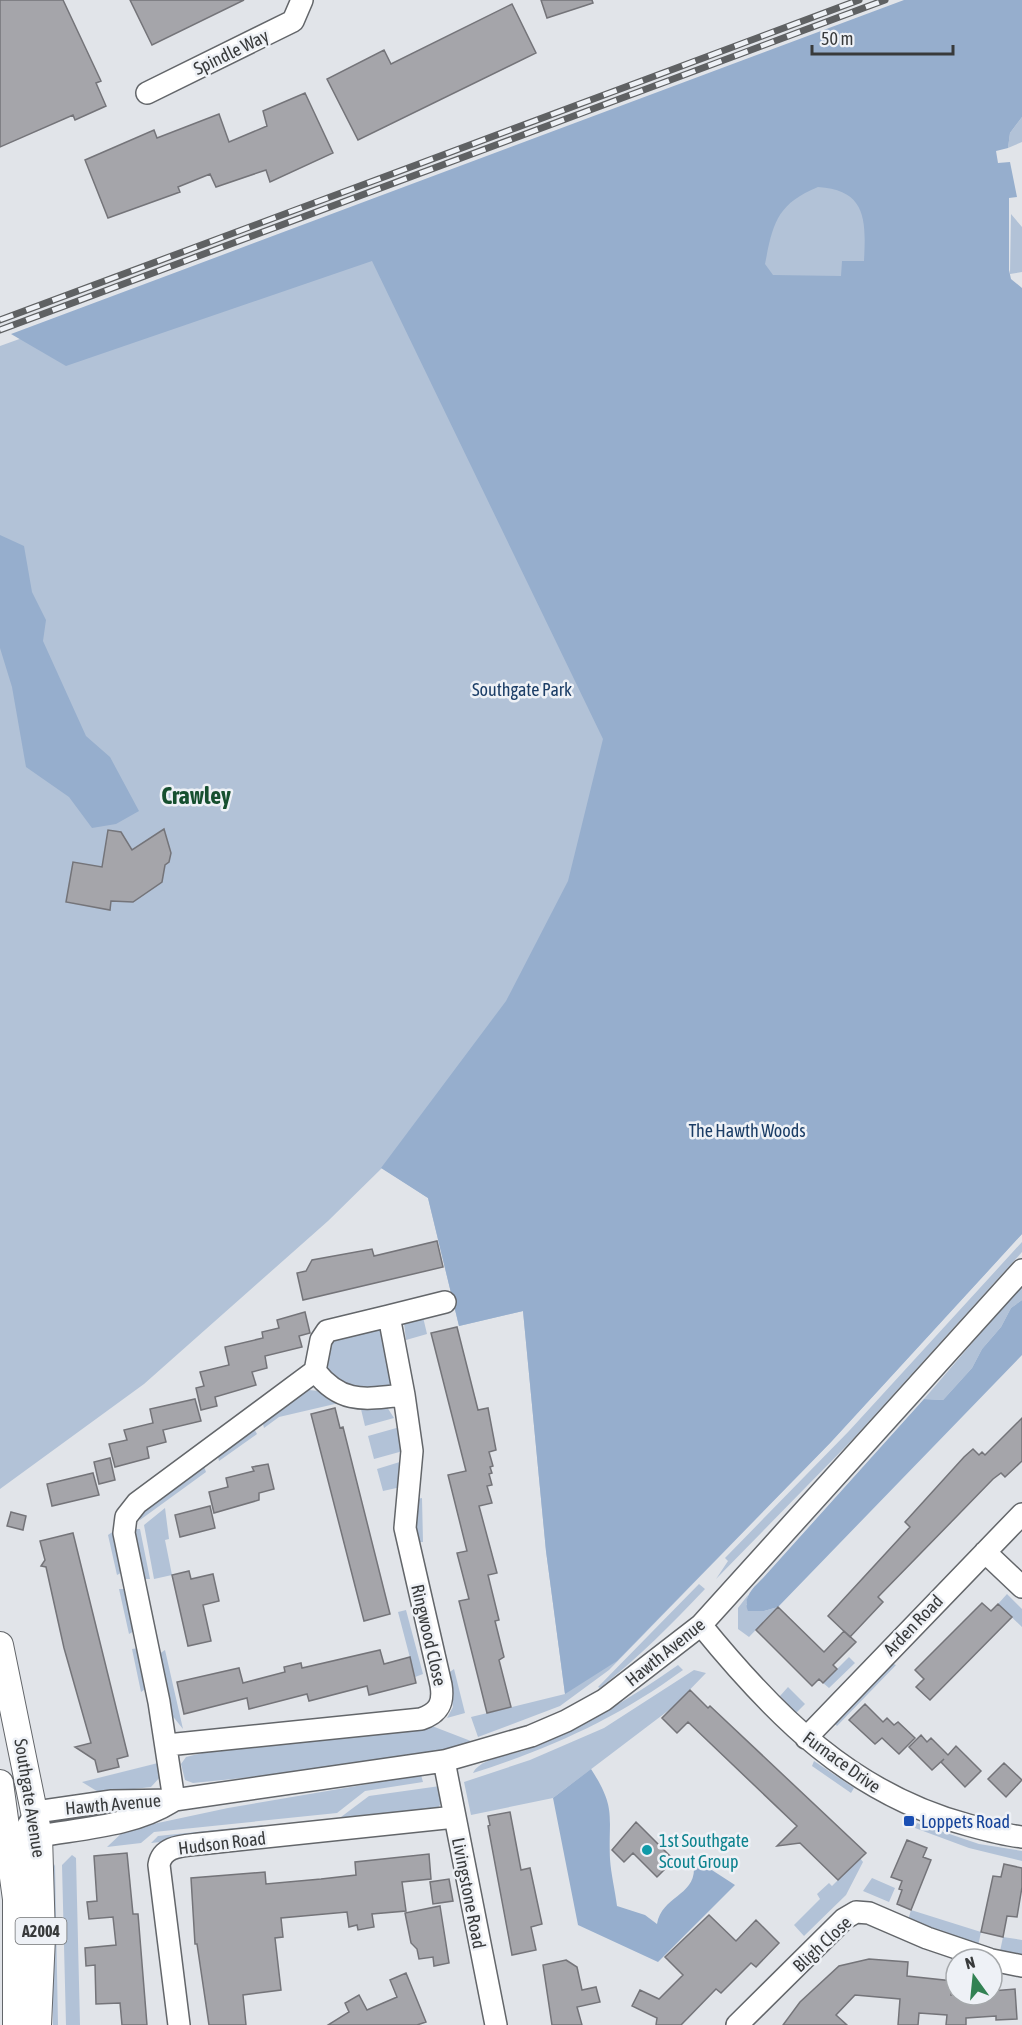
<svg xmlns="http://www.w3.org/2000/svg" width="1022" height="2025" font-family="'Asap Condensed',sans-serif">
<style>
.green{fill:#b2c2d7}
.forest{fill:#96aecd;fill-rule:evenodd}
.building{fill:#a5a5aa;stroke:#747479;stroke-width:1.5}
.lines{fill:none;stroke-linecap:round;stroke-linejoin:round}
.minor-casing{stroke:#63666a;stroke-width:24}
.major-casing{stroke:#63666a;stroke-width:28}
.minor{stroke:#fff;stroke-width:21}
.major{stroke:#fff;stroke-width:26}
.rail-casing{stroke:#5f6163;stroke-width:7}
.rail{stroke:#eef1f6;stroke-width:4.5;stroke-dasharray:14;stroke-linecap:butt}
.transit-dot{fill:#1a4fb4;stroke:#eef1f6;stroke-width:2}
.culture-dot{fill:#0f9aa8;stroke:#eef1f6;stroke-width:2}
.labels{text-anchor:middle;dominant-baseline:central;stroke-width:5;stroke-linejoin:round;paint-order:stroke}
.shield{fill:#eef1f6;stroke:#6f7173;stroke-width:1.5}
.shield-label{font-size:16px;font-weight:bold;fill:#383a3b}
.street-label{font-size:18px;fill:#383a3b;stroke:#eef1f6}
.park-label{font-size:18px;fill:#1b3d66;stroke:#eef1f6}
.transit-label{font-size:18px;fill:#164399;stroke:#eef1f6;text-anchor:start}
.culture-label{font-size:18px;fill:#0d838f;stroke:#eef1f6;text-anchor:start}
.district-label{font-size:24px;font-weight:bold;fill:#164f2f;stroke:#eef1f6}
</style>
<rect width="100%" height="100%" fill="#e1e4e9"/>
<path class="green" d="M961 0H1022L983 137 1022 348V1234L831 1442 609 1670 560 1706 478 1737 471 1717 565 1694 546 1551 523 1311 459 1326 428 1198 382 1168 328 1221 144 1384 0 1489V346Z
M1022 117V142L1008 148 1010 133Z
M1011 214 1022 227V272L1010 274Z
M1022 1242V1252L852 1440 716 1579 728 1561 725 1558 849 1431Z
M1022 1285V1300L1011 1308 1001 1327 982 1349 972 1368 943 1400 924 1399Z
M423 1317 427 1334 406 1340 404 1323Z
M382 1328 393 1382C383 1397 354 1387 339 1385L325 1367 332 1338Z
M309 1390 319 1391 339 1403 279 1417 264 1428 262 1420Z
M360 1405 387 1407 394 1418 365 1426Z
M253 1427 257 1434 219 1461 217 1453Z
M400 1427 403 1451 374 1459 368 1436Z
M403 1461 401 1487 383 1491 377 1469Z
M203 1464 206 1472 140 1520 141 1512Z
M422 1498 423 1542H416L417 1499Z
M165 1508 169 1539 165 1540 172 1575 154 1579 144 1525Z
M132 1529H140L150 1579H143Z
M114 1531 123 1572 117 1575 108 1535Z
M699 1584 705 1589C672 1624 638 1658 600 1688L598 1687Z
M119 1589H127L136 1630 129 1634Z
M1007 1594 1022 1609V1627L998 1604Z
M748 1595 746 1605 764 1611 778 1607 749 1637 738 1629V1608Z
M406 1610 423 1674 415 1677 398 1612Z
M139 1648 148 1687 141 1692 132 1649Z
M165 1650 183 1729 171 1714 159 1654Z
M849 1657 855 1663 829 1688 823 1683Z
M889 1662 896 1665 837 1726 833 1722Z
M678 1665 683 1670C616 1719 551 1748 473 1773 480 1758 511 1755 526 1750 581 1728 630 1699 678 1665Z
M454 1669 465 1713 447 1718 453 1707 447 1674Z
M694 1670 706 1673 673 1707 553 1798 471 1815 464 1782 530 1760 604 1728Z
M788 1687 805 1704 796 1713 780 1696Z
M432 1726 476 1743C382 1762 288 1774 193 1783L185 1780 181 1764 186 1757 202 1753Z
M814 1761 854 1788 851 1793 812 1766Z
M162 1762 161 1776 151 1787 100 1793 82 1782Z
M421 1775 423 1782 365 1791 337 1813 154 1832 141 1843 107 1847 125 1830 228 1808Z
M440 1786 443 1800 436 1811 348 1823 341 1817 369 1796Z
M917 1823 979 1844 1022 1851V1861L969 1848 915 1828Z
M263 1825 257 1832 151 1843 158 1836Z
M72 1855 76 1858 80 2025H66L62 1865Z
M860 1858 863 1862 846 1895 804 1936 794 1925 820 1899 817 1894 829 1883 832 1886Z
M55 1864 58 2025H53L51 1872Z
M872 1878 895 1888 889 1902 863 1891Z
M911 1910 981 1932 977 1951 907 1924Z
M1003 1937 1022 1940V1960L999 1956Z"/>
<path class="forest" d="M904 0H1022V117L1010 133 1008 148 996 151 998 163 1010 162 1017 197 1009 198V270L1011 279 1022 288V1234L831 1442 657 1620 617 1661 565 1694 546 1551 523 1311 459 1326 428 1198 381 1168 506 1001 568 881 603 739 372 261 66 366 11 334ZM818 187C867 190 866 221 864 261H842L841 276 773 275 765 264C773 223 777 204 818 187Z
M0 535 24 546 32 592 46 620 43 641 86 736 110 757 139 811 116 824 92 828 69 797 26 767 12 687 0 648Z
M1022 1300V1355L778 1607 764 1611H748C742 1597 754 1587 763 1578L924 1399 943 1400 972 1368 982 1349 1001 1327 1011 1308Z
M591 1769C617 1809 608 1816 610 1859 611 1874 615 1890 617 1906L645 1915 657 1924C662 1896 694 1896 694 1869L701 1863 735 1885 658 1962 578 1925 553 1798Z"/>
<path class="building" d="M0 0H63L101 81 96 83 106 106 75 120 73 115 0 147Z
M130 0H244L152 45Z
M541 0H592L593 3 547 18Z
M512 4 536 53 358 140 327 79 384 50 391 64Z
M305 93 333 153 270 182 266 170 216 187 210 174 178 187 180 192 108 218 85 160 154 130 157 138 219 114 229 142 267 126 263 111Z
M164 829 171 853 169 862 165 865 162 882 133 902 111 901 110 910 66 902 73 862 102 867 108 830 121 832 132 850Z
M437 1241 443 1267 303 1300 297 1273 306 1271 312 1260 372 1249 374 1256Z
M305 1312 310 1333 299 1336 302 1347 265 1356 267 1368 252 1372 256 1385 215 1397 217 1406 201 1410 196 1388 204 1386 200 1372 229 1365 225 1347 263 1338 262 1332 279 1328 277 1320Z
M457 1327 478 1410 488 1408 496 1450 489 1452 493 1466 490 1467 492 1473 489 1474 492 1485 487 1486 492 1503 479 1506 497 1573 488 1575 499 1620 495 1621 504 1657 499 1660 511 1707 487 1713 459 1601 469 1599 457 1553 467 1551 448 1475 466 1471 431 1333Z
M195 1399 201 1421 163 1430 166 1442 147 1447 149 1458 115 1467 109 1444 127 1440 124 1430 153 1423 150 1409Z
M335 1408 340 1428 343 1427 390 1614 364 1621 311 1414Z
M1022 1418V1461L1005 1477 1001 1473 993 1479 959 1514 878 1597 883 1602 850 1637 828 1616 910 1527 905 1522 964 1457 973 1449 979 1455 982 1452 985 1455Z
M110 1458 115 1480 99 1484 94 1462Z
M268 1464 274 1489 259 1493V1500L214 1513 209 1492 228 1487 226 1478 254 1471 252 1467Z
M93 1473 99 1495 52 1506 47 1484Z
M210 1506 215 1528 180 1537 175 1515Z
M11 1512 26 1516 23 1530 7 1526Z
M73 1533 128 1756 117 1759 119 1767 98 1772 95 1760 75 1747 91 1743 64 1648 46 1567 41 1566 45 1560 40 1541Z
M189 1571 191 1579 213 1574 219 1601 203 1605 211 1641 188 1646 172 1575Z
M982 1603 991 1611 998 1604 1012 1617 930 1700 916 1687 924 1679 915 1670Z
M778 1607 824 1652 844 1631 856 1642 833 1665 837 1669 823 1683 819 1679 812 1686 756 1630Z
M380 1650 384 1664 410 1657 416 1683 369 1695 367 1686 309 1701 307 1694 249 1709 247 1698 184 1714 177 1682 239 1668 243 1683 285 1672 284 1667 301 1663 302 1668Z
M690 1690 708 1708 710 1706 866 1853 838 1880 800 1843 777 1846 797 1826 688 1722 677 1733 662 1718Z
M865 1704 883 1722 887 1718 894 1725 898 1722 915 1738 899 1754 882 1738 875 1744 849 1720Z
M921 1735 927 1742 931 1738 948 1755 956 1746 981 1771 965 1787 941 1762 944 1759 932 1770 909 1747Z
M1004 1763 1022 1780 1006 1797 988 1779Z
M510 1812 521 1870 530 1868 542 1924 531 1927 536 1950 512 1955 488 1826 490 1825 488 1816Z
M636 1822 674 1860 657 1877 633 1853 624 1862 612 1850Z
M907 1840 927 1848 923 1857 931 1860 911 1910 897 1904 902 1890 899 1889 902 1881 891 1877Z
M127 1853 133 1914H138L147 2025H122L120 2003 96 2004 95 1965 86 1966 85 1948 116 1945 113 1917 89 1919 87 1902 97 1901 94 1856Z
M429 1854 431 1879 402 1882 406 1911 372 1914 374 1927 358 1930 357 1925 349 1927 347 1912 281 1918 283 1937 275 1938 281 1990 243 1995 246 2025H209L197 1944H195L191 1878 265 1872 266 1884 321 1879 356 1875 355 1862Z
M1004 1864 1022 1868V1887L1017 1917 1007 1916 1003 1937 981 1932 993 1876 1001 1877Z
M449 1879 453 1901 433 1904 430 1882Z
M440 1906 449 1963 434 1966 433 1957 419 1959 417 1949 411 1943 405 1913Z
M709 1915 736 1941 756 1920 779 1943 756 1967 751 1963 721 1993 716 1989 681 2025H656L657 2018 632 2006 640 1990 659 1999 683 1975 665 1957Z
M869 1959 908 1962 907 1976 953 1981 951 1995H992V1991L1015 1989 1017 2019 996 2020V2016L966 2018V2025H946L947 2015 919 2013 918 2025H898L900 1999 855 1995 836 2015 847 2025H783L800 2002 839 1966Z
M566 1960 577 1967 582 1990 596 1987 600 2002 577 2007 582 2025H552L543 1965Z
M406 1973 426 2022 417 2025H328L349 2012 345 2003 359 1995 367 2010 397 1997 390 1980Z"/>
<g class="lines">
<defs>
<path id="minor" d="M147 93 293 21 302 0
M404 1395 389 1316 445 1302
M985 1552 1022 1587
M701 1625C775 1716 852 1794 968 1825 986 1830 1004 1835 1022 1837
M806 1738 1022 1514
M167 1745 421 1719C439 1713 444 1703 441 1685L405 1528 412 1451 404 1395C365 1399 342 1405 315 1371L321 1340 327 1331 389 1316
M444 1761 496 2025
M174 1800 159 1702 124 1533 126 1517 137 1503 315 1371
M26 1829 39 1836C85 1828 133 1826 173 1801
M992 1960 1022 1966
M28 1977 29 1937 24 1841 26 1829 36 1812 112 1801 174 1800 444 1761 531 1736 566 1721 604 1700 701 1625 1022 1270
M179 2025 159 1865C162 1846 182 1846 199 1844L455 1817
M737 2025 844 1919 856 1912 869 1913 927 1938 989 1959"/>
<path id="major" d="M0 1645 39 1836 42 1937 38 2025
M0 1783 16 1899V2025"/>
</defs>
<use href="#minor" class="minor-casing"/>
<use href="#major" class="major-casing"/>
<use href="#minor" class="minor"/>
<use href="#major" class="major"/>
<defs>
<path id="rail" d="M0 320 859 0
M0 330 885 0"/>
</defs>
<use href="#rail" class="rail-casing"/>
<use href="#rail" class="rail"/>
</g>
<rect class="transit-dot" x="903" y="1815" width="12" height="12" rx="3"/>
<circle class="culture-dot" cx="647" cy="1850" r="6"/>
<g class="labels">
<rect class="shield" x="15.5" y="1918" width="51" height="26" rx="4.5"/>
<g class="shield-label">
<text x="41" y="1931">A2004</text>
</g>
<g class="street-label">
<text transform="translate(231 52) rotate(-26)">Spindle Way</text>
<text transform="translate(913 1625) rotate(-46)">Arden Road</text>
<text transform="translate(429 1635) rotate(77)">Ringwood Close</text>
<text transform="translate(665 1652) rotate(-39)">Hawth Avenue</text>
<text transform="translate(842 1762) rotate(36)">Furnace Drive</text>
<text transform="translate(30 1798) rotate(81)">Southgate Avenue</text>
<text transform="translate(113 1804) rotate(-5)">Hawth Avenue</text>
<text transform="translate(222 1843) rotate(-7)">Hudson Road</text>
<text transform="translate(469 1893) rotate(79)">Livingstone Road</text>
<text transform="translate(822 1944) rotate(-43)">Bligh Close</text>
</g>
<g class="park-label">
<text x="522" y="689">Southgate Park</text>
<text x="747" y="1130">The Hawth Woods</text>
</g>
<g class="transit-label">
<text x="921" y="1821">Loppets Road</text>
</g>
<g class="culture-label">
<text x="659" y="1840">1st Southgate<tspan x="659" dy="21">Scout Group</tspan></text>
</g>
<g class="district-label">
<text x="196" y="795">Crawley</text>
</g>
</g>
<g transform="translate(974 1977) rotate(345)"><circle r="28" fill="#eef1f6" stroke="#a5a8ab" stroke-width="1.5"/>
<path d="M0-4.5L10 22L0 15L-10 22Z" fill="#328253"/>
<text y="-9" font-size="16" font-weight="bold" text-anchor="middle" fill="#383a3b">N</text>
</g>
<path d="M812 45v9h141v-9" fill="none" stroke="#383a3b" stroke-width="3"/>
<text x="821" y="45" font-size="18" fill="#383a3b" stroke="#eef1f6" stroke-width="4.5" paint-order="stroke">50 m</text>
</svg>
